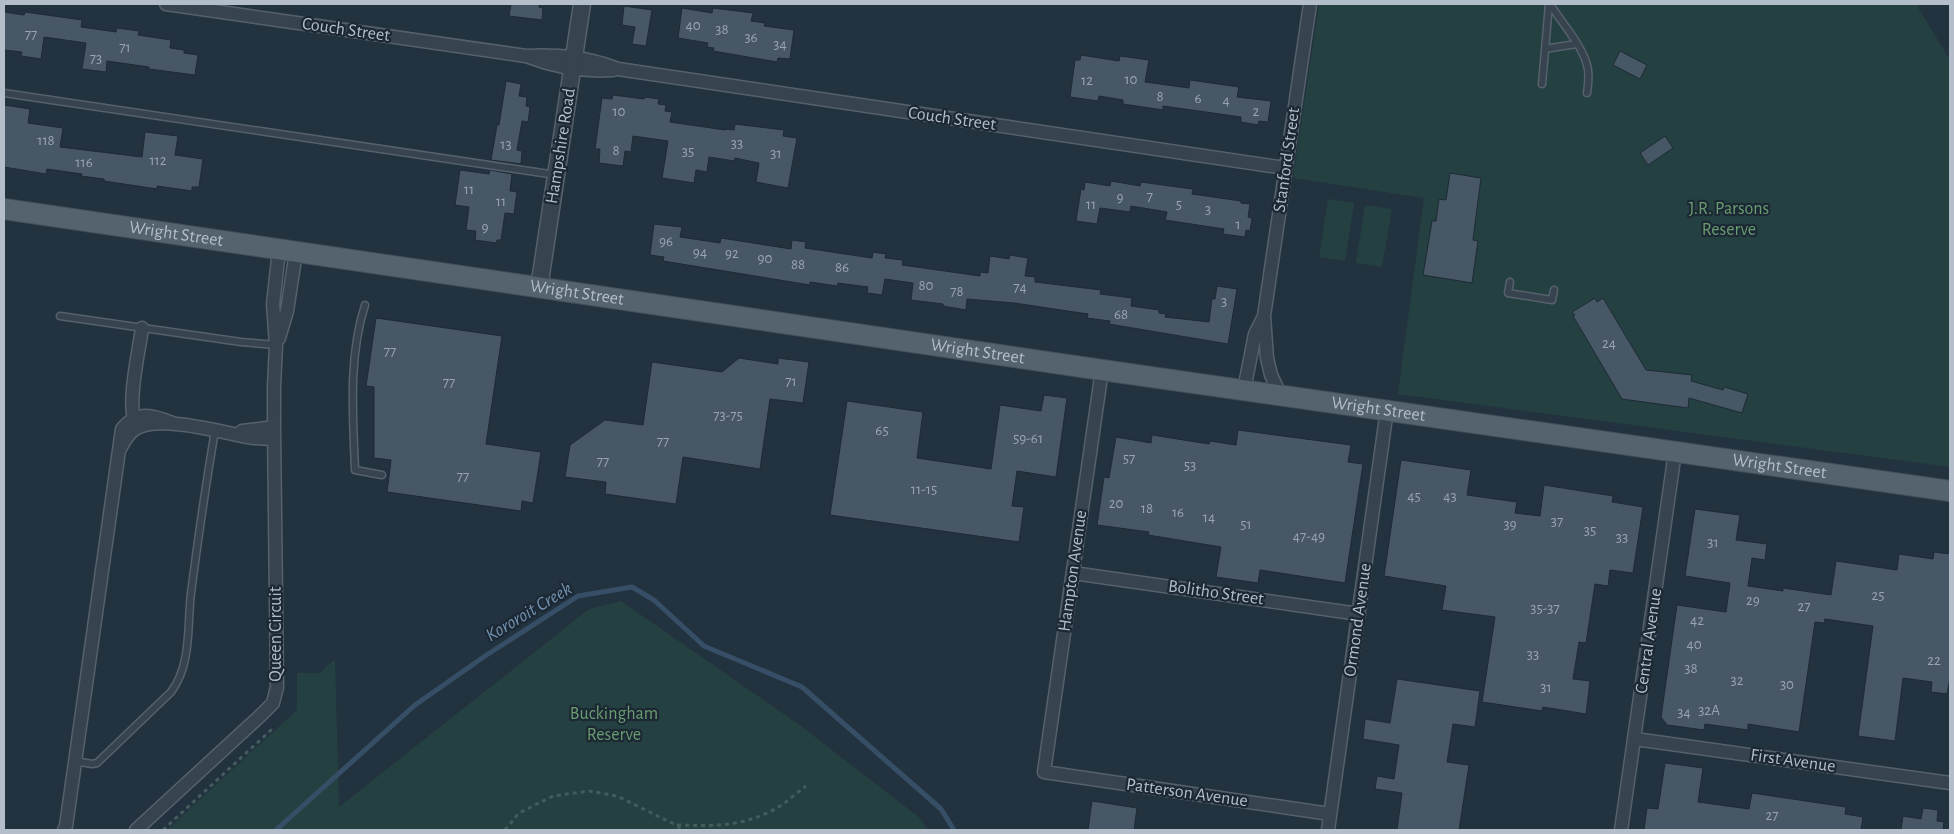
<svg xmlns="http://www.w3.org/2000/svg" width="1954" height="834" font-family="'Alegreya Sans',sans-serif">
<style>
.green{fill:#254040}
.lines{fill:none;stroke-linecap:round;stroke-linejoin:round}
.stream{stroke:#364f67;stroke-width:5}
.building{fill:#475766;stroke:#1e2a36}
.service-casing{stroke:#55616d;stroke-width:9}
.minor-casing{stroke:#55616d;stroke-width:15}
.tertiary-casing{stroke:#55616d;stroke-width:19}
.primary-casing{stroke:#434f5b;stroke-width:22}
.path{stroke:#435c5d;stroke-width:3;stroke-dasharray:4 4;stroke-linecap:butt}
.service{stroke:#37434f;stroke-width:6}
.minor{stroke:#37434f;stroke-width:12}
.tertiary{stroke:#37434f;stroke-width:16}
.primary{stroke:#55636f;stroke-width:20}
.labels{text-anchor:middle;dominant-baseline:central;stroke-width:4.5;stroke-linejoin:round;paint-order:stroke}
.number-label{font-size:15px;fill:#98a4b1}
.street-label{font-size:18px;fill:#b3beca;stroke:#1c2834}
.park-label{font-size:18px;fill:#699c70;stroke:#1c2834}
.water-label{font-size:19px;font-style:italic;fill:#7292af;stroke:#1c2834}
</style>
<rect width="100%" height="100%" fill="#23323f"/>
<path class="green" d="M1319 4H1916L1950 60V467L1398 394 1424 198 1293 178Z
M1328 199 1354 203 1345 261 1319 257Z
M1365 205 1392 209 1382 267 1356 263Z
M621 601 797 723 920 818 928 830H167L297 710V673H320L335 659 339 807 589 609Z"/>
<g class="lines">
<path class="stream" d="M276 830 415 705 485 656 578 596 632 587 654 600 704 646 802 687 941 809 954 830"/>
</g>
<path class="building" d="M511 4H539V7L543 8 542 20 509 16Z
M624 6 652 10 646 46 632 44 635 27 622 25Z
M682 8 712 13 713 8 753 13 751 21 765 23 764 26 794 30 790 59 778 58 777 62 713 51 714 48 707 47 708 43 678 38Z
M4 12 24 15 25 12 82 20 81 27 116 32 117 28 139 31 138 35 171 40 170 48 184 50V53L198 55 195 75 149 69V67L107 61 106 72 82 69 86 43 44 37 41 59 21 56 22 52 4 50Z
M1620 51 1647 65 1640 79 1613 65Z
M1081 55 1119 61 1120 56 1149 60 1145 82 1189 88 1190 80 1239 87 1237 97 1271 101 1268 122 1259 121 1258 125 1241 122V117L1163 106V110L1123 104V100L1099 96 1098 101 1070 97 1075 60H1080Z
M506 81 521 84 519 96 527 97 526 106 530 107 528 122 522 121 517 150 522 151 521 164 491 160 497 125H499Z
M613 95 644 99 645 97 659 99 658 104 666 105 665 111 672 112 670 122 725 130V129L734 130 735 124 784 130 783 136 797 138 788 188 756 182 759 163 735 158 734 161 709 157 707 172 696 170 694 183 662 178 668 141 633 136 631 152 625 151 623 166 599 163 600 149H595L602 98 612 99Z
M4 105 30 109 28 123 63 128 60 147 142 157 145 132 178 136 175 155 203 159 199 187H192V191L157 186V189L104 181V179L81 176 82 174 47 169 46 174 4 167Z
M1665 136 1673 148 1648 165 1640 153Z
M460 170 489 174 490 170 512 174 510 191 517 192 514 214 505 213 501 240H497L496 243 475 240 476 231 466 230 469 207 455 205Z
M1450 173 1481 178 1473 240 1478 241 1472 283 1423 275 1432 221H1436L1439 199 1446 200Z
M1111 181 1140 186 1141 182 1170 186 1193 189 1192 194 1241 201V203L1250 204 1248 217 1252 218 1250 231 1246 230 1245 237 1223 234 1224 229 1165 220 1167 212 1131 206 1130 212 1100 208 1097 224 1076 221 1081 189 1084 190 1085 182 1110 186Z
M654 224 682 227 680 237 720 243 721 238 791 249 792 240 806 242 805 248 872 258 873 252 886 254 885 258 903 260 902 265 980 276V272L988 273 990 256 1009 259 1010 255 1028 258 1025 276 1035 277V282L1101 290 1100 294 1132 298 1131 306 1159 310V313L1166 314 1165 317 1209 322 1212 299H1215L1217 286 1237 289 1228 344 1109 324 1110 321 1087 318 1088 314 1014 303 967 299 966 310 943 306V304L911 300 913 283 885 279 882 295 867 293 868 287 838 283 837 286 810 282V285L663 261 664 257 650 255Z
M1595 298 1597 302 1603 298 1646 370 1692 375 1691 381 1723 390 1724 387 1748 394 1742 413 1689 398 1688 408 1622 399 1573 316 1575 315 1572 312Z
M376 318 502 336 486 444 541 452 533 503 522 501 521 511 387 492 391 460 374 458V387L366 386Z
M739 358 778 364V358L809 362 803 403 770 399 760 469 683 457 676 504 605 494 606 482 565 477 570 445 605 420 643 425 652 362 722 372Z
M1044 395 1067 398 1056 477 1017 471 1012 506 1024 507 1019 542 830 515 847 401 923 412 917 458 991 469 1000 405 1041 411Z
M1238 430 1351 445 1348 462 1363 464 1345 583 1260 570 1258 583 1216 577 1221 547 1148 535 1149 532 1097 525 1104 477 1109 478 1116 437 1151 443 1152 435 1209 444 1210 441 1236 445Z
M1401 460 1471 470 1467 495 1517 502 1515 513 1540 516 1544 485 1613 496 1612 502 1643 507 1633 573 1610 570 1608 586 1595 584 1586 643 1579 642 1573 679 1590 681 1586 714 1543 707 1542 711 1482 702 1495 617 1442 610 1446 586 1384 576Z
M1695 509 1740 515 1736 540 1767 544 1765 560 1752 558 1748 586 1783 591V588L1831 595 1836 561 1897 570 1899 554 1933 559 1934 552 1950 554V678L1947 694 1931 692 1932 682 1903 678 1895 741 1858 736 1873 626 1825 619 1824 623 1815 622 1799 732 1748 724V730L1705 724 1704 730 1667 725 1661 717 1677 605 1726 612 1730 583 1685 576Z
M1397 679 1480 691 1475 727 1453 724 1447 762 1469 765 1459 830H1397L1402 793 1375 789 1377 776 1394 779 1399 745 1363 739 1365 719 1390 723Z
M1665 763 1703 768 1698 802 1749 809 1752 793 1846 807 1845 814 1863 817 1861 830H1644L1647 808 1658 809Z
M1092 801 1137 808 1134 830H1088Z
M1923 808 1938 810 1937 821 1944 822 1943 830H1901L1903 816 1921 819Z"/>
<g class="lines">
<defs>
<path id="service" d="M1550 4C1561 22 1582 45 1587 65 1590 74 1588 84 1587 93
M1545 49 1576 44
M1542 84 1549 4
M4 93 556 175
M1510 282 1508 293 1552 300 1554 290
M365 305C348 358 353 415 355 470L382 475
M60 316 241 342 276 345
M75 761 92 764 97 763 171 692C192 664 187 626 191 593 198 538 206 484 215 430"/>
<path id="minor" d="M166 4 526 56C554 67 583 72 613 70
M526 56C559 54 587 57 618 69L1285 168
M279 338 287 311 296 252
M1102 370 1044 772 1330 814
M1244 390 1255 334 1263 318
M1281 396 1271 375 1267 358 1264 316 1310 4
M136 425C126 405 139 352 142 328
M242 431 274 427
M120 449C124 441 129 432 137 428 159 415 222 432 247 437 255 439 265 438 274 439
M1073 573 1359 614
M1635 739 1950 783
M64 830 66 826 122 429C138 410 153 415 175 424
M136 830 261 715 273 703 277 687 274 427V386L276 345 273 304 279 250
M1328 830 1387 410
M1621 830 1675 452"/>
<path id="tertiary" d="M539 288 582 4"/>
<g id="primary">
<path id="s1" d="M4 209 1102 370 1950 491"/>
</g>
</defs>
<use href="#service" class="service-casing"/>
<use href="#minor" class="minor-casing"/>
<use href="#tertiary" class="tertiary-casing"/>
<use href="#primary" class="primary-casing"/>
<path class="path" d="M677 825C711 826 740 827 771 811 784 805 795 794 806 786
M163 830 271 730 269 727
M505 830 519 813 553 796 589 791 617 796 676 825 683 830"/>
<use href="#service" class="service"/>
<use href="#minor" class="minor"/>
<use href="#tertiary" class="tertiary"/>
<use href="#primary" class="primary"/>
</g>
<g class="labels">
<g class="number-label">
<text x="693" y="25">40</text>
<text x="722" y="29">38</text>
<text x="31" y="34">77</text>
<text x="751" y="37">36</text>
<text x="780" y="44">34</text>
<text x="125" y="47">71</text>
<text x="96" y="58">73</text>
<text x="1131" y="79">10</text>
<text x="1087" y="80">12</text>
<text x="1160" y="96">8</text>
<text x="1198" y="98">6</text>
<text x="1226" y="100">4</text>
<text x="619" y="111">10</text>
<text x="1256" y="111">2</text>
<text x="46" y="140">118</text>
<text x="737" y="143">33</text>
<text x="506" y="144">13</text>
<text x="616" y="150">8</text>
<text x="688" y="151">35</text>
<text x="776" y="153">31</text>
<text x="158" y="160">112</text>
<text x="84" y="162">116</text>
<text x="469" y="189">11</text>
<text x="1150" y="196">7</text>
<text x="1120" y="197">9</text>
<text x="501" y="201">11</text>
<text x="1091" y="204">11</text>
<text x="1179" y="204">5</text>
<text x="1208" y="209">3</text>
<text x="1238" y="224">1</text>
<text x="485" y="227">9</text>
<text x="666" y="241">96</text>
<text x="700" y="252">94</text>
<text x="732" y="253">92</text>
<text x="765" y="258">90</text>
<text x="798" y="264">88</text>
<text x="842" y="267">86</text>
<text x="926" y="285">80</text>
<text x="1020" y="287">74</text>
<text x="957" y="291">78</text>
<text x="1224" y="301">3</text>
<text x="1121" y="314">68</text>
<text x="1609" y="343">24</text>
<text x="390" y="351">77</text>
<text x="791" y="381">71</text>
<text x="449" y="382">77</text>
<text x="728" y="415">73-75</text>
<text x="882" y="430">65</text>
<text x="1028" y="438">59-61</text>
<text x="663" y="441">77</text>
<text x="1129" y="458">57</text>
<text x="603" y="461">77</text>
<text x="1190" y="465">53</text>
<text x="463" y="476">77</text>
<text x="924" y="489">11-15</text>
<text x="1414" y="496">45</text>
<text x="1450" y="496">43</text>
<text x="1116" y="503">20</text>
<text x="1147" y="508">18</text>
<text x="1178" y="512">16</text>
<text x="1209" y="517">14</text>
<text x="1557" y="521">37</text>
<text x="1246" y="524">51</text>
<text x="1510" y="524">39</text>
<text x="1590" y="530">35</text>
<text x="1309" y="536">47-49</text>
<text x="1622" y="537">33</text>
<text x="1713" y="542">31</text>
<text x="1878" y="595">25</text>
<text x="1753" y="600">29</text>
<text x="1804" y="606">27</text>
<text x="1545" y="608">35-37</text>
<text x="1697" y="620">42</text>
<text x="1694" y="644">40</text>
<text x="1533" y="654">33</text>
<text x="1934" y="660">22</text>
<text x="1691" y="668">38</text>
<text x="1737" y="680">32</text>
<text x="1787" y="684">30</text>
<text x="1546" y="687">31</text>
<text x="1709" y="710">32A</text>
<text x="1684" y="712">34</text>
<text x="1772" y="815">27</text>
</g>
<g class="street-label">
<text transform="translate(346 30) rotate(8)">Couch Street</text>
<text transform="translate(952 119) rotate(8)">Couch Street</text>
<text transform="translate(561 146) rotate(-81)">Hampshire Road</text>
<text transform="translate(1287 160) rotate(-82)">Stanford Street</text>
<text stroke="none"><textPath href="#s1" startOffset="174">Wright Street</textPath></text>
<text stroke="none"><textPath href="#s1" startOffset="579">Wright Street</textPath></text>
<text stroke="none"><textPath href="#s1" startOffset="984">Wright Street</textPath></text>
<text stroke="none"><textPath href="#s1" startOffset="1389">Wright Street</textPath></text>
<text stroke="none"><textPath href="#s1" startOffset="1794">Wright Street</textPath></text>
<text transform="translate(1073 571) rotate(-82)">Hampton Avenue</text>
<text transform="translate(1216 593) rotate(8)">Bolitho Street</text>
<text transform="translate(1358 620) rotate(-82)">Ormond Avenue</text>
<text transform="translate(276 634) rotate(-90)">Queen Circuit</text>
<text transform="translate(1649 641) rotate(-82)">Central Avenue</text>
<text transform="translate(1793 761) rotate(8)">First Avenue</text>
<text transform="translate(1187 793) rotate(8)">Patterson Avenue</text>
</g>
<g class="park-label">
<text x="1729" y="209">J.R. Parsons<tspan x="1729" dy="21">Reserve</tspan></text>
<text x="614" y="714">Buckingham<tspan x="614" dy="21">Reserve</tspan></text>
</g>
<g class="water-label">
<text transform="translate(529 612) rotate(-31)">Kororoit Creek</text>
</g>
</g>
<rect width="1954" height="834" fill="none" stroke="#b3beca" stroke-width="10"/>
</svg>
